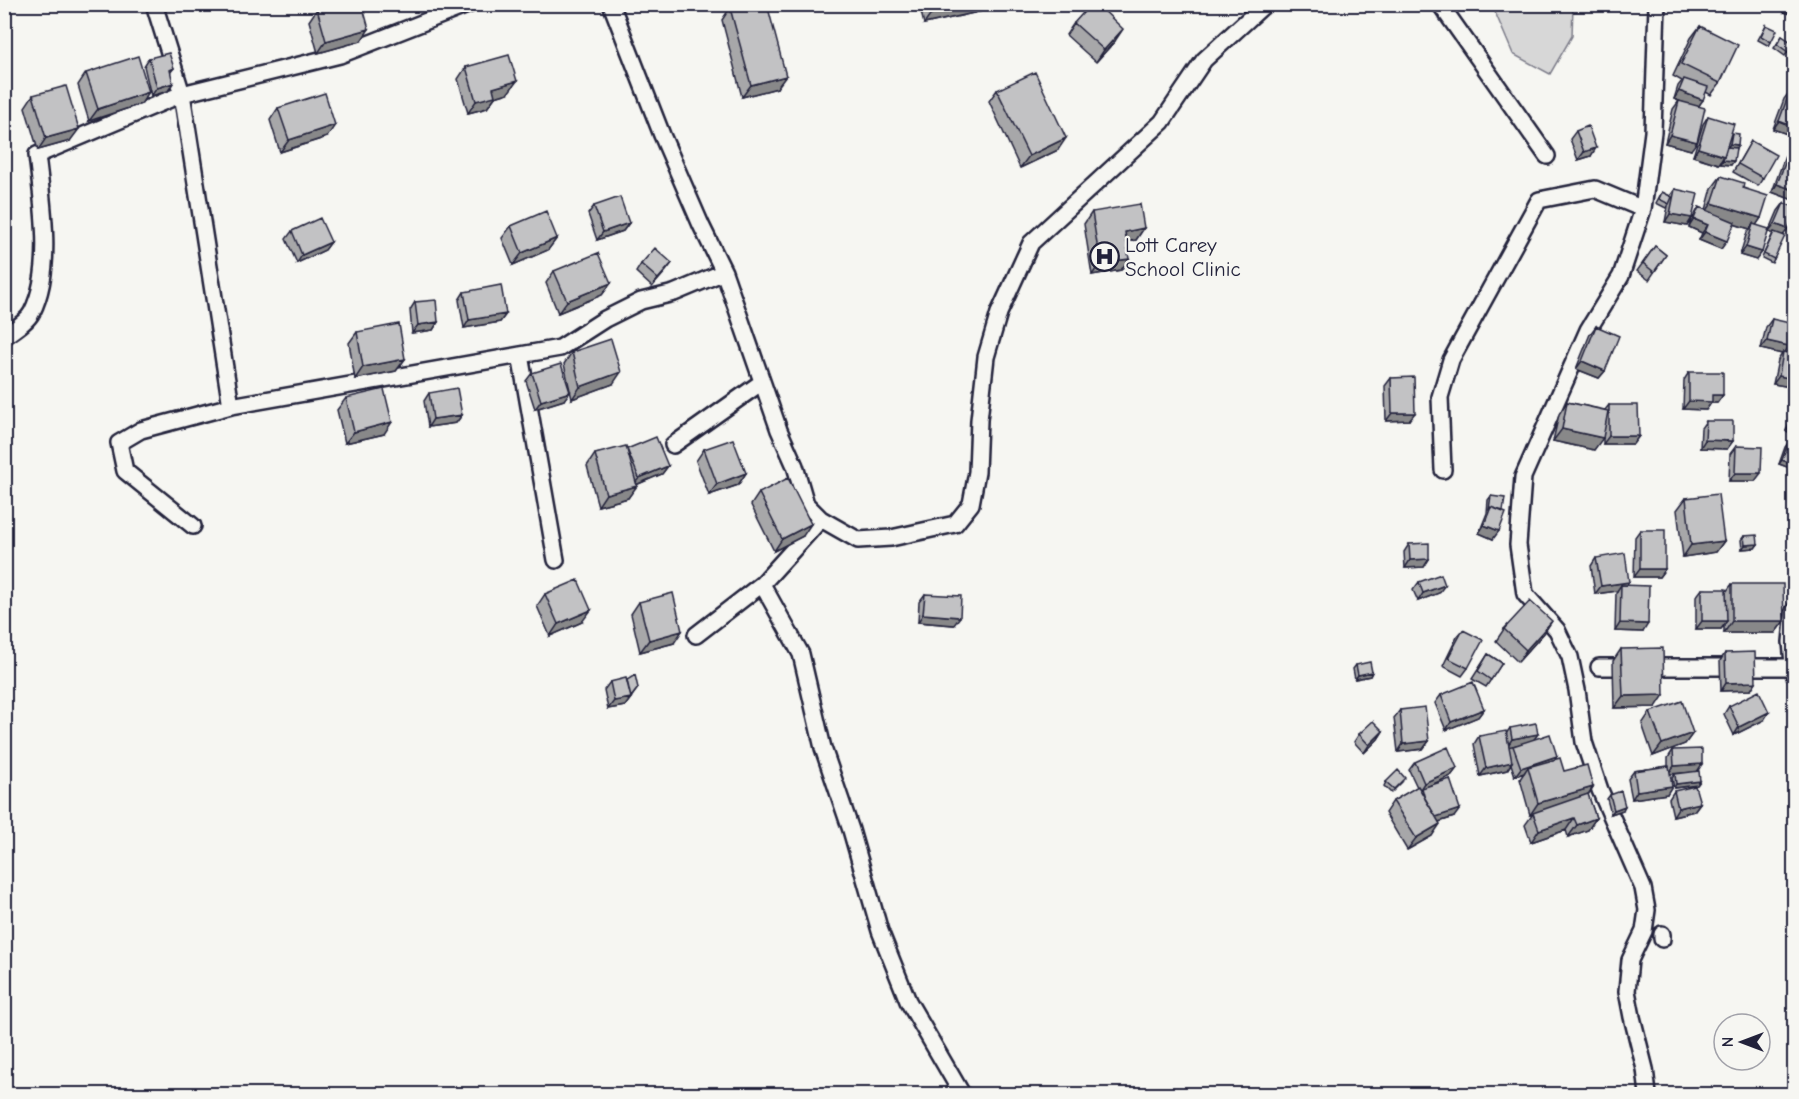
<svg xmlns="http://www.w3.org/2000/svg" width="1799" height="1099" font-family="'Comic Neue',sans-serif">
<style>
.green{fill:#d7d7d7;stroke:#7c7c89;stroke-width:1.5}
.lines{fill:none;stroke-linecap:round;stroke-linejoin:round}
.minor-casing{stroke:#22223b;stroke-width:20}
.minor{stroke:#f6f6f2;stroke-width:15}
.wall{fill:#a7a7a9;stroke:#22223b;stroke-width:1.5}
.shaded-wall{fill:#888889;stroke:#22223b;stroke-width:1.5}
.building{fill:#c2c2c4;stroke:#22223b;stroke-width:1.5}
.labels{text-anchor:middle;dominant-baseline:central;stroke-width:4.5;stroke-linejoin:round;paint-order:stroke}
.poi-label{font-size:21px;fill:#22223b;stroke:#f6f6f2;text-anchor:start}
</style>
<rect width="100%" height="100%" fill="#f6f6f2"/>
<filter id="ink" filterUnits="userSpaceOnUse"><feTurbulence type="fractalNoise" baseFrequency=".0167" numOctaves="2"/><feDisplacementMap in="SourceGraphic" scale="12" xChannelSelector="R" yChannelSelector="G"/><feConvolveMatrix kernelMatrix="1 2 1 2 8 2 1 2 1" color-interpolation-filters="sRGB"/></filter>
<g filter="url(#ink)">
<path class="green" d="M1492 5H1573L1572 36 1550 74 1513 54Z"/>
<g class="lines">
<defs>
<path id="minor" d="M154 4 182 94 231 406
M611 4 662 135 701 225 724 272 779 430 795 466 806 504 821 519 858 540 891 538 955 524 971 504 977 472 979 420 986 357 999 313 1031 243 1162 122 1204 60 1265 4
M1440 4 1547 156
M4 337C13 330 27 322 32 312 54 269 42 201 37 155L182 94 340 55 470 4
M520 355 556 560
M673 445 762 382
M1443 470 1440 397 1451 360 1539 200 1595 189 1643 209
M193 526 125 471 119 443 141 430 231 406 560 348 605 319 641 301 674 293 724 272
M762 584 801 654 823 748 851 830 880 931 908 1001 962 1094
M1794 611 1791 642 1794 674
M696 635 762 584 821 519
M1599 667H1794
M1662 934V939
M1648 1094 1645 1069 1632 1017 1627 991 1630 960 1644 931 1647 910 1643 888 1600 790 1584 742 1577 690 1570 657 1557 630 1525 594 1518 545 1523 477 1588 330 1621 276 1643 209 1653 132 1657 4"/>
</defs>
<use href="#minor" class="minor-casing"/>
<use href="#minor" class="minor"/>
</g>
<path class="wall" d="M919 4H1014L924 24Z
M1783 4H1794L1784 12 1786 5Z
M730 8 777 88 742 97 722 20Z
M317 9 361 41 318 53 309 21Z
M1074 23 1115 41 1096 62 1066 35Z
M1766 25 1771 42 1769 46 1758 40Z
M1700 26 1720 83 1711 95 1706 92 1699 106 1691 150 1665 143 1673 109 1679 101 1681 102 1674 99 1678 86 1682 81 1673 76 1691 38Z
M1782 36 1794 44 1785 56 1774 48Z
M149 58 174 68 170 73 168 91 151 96 144 66Z
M466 67 508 93 495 97 487 108 468 113 458 79Z
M86 73 141 104 89 121 78 85Z
M997 90 1058 150 1020 168 989 101Z
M1790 91V135L1773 129 1784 99Z
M33 95 70 141 38 150 25 107Z
M278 108 327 137 280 152 270 120Z
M1708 116 1732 133 1736 148 1731 165 1721 164V161L1719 164 1693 156 1703 124Z
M1576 131 1591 156 1578 160 1570 139Z
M1751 141 1763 178 1758 186 1733 172Z
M1791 148 1793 200 1772 192 1785 156Z
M1721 176 1743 188 1761 218 1756 225 1762 252 1756 260 1740 255 1747 232 1750 229 1734 224 1721 249 1699 240 1702 233 1689 227 1692 218 1687 226 1665 222 1668 206 1666 208 1656 203 1662 192 1670 196 1675 189 1693 218 1699 207 1706 210 1712 188Z
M1784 203 1783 236 1774 259 1772 263 1762 258 1773 233 1769 232 1778 211Z
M594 206 629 223 623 231 597 240 588 214Z
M1092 212 1144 228 1136 240 1126 242 1121 270 1092 275 1084 224Z
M511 226 557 238 548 250 513 265 502 238Z
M292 231 331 242 325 250 297 263 286 239Z
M1655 246 1666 255 1649 280 1637 271Z
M1794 247V273L1789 272Z
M672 263 652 287 636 272 641 264Z
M554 271 611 283 602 295 558 313 546 283Z
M464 292 506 314 500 322 464 328 459 300Z
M415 302 438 322 433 330 412 333 410 310Z
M1772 319 1789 346 1785 352 1791 387 1773 384 1778 360 1782 354 1761 349 1766 327Z
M1596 326 1605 371 1599 378 1576 369 1590 334Z
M357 332 405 359 396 371 355 379 349 343Z
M572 352 613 384 572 399 564 364Z
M1689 372 1723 395 1717 403H1711L1706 410 1683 409 1684 380Z
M532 373 564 400 535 409 526 381Z
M1391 378 1409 420 1386 421 1385 386Z
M429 393 462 415 456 423 428 427 424 401Z
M346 398 384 434 345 443 337 410Z
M1567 402 1605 410 1609 405 1639 436 1633 444H1603V436L1594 450 1553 441 1559 414Z
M1794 407V434L1786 431Z
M1706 421 1733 441 1727 449 1700 448 1701 428Z
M1788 443 1790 468 1779 464 1785 447Z
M1736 446 1755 481H1729L1730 454Z
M627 449 668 466 662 474 636 485 628 498 598 506 587 466 595 454Z
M704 449 746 473 738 485 709 495 696 461Z
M759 493 803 536 774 551 751 505Z
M1491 496 1493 539 1479 533 1487 513 1488 500Z
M1686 498 1724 541 1716 552 1683 557 1677 510Z
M1640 530 1665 569 1659 577H1634L1635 537Z
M1744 536 1758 544 1755 548 1742 549 1741 540Z
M1409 544 1429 559 1424 567 1405 568 1404 552Z
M1596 558 1627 585 1643 632 1615 631 1616 593 1617 591 1595 594 1591 566Z
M1419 582 1439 593 1418 601 1413 590Z
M1732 584 1784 621 1775 633H1724V625L1721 629H1696V597L1702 589 1726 592Z
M545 594 582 622 550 636 537 606Z
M925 594 954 625 918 622 919 602Z
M639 602 674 643 640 652 631 614Z
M1504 629 1544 633 1518 662 1496 641Z
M1463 630 1468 668 1462 676 1443 666 1457 637Z
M1621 649 1656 707 1614 708 1613 661Z
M1725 653 1751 690 1721 691 1720 661Z
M1488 654 1502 663 1486 687 1472 679Z
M1356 665 1372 672 1370 676 1355 679 1353 669Z
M627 680 638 688 625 706 608 709 604 690 610 682Z
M1441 695 1484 709 1478 717 1446 730 1435 703Z
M1729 706 1764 720 1734 735 1724 714Z
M1400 710 1429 741 1423 749 1398 752 1394 718Z
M1650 712 1693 733 1685 744 1653 756 1642 724Z
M1510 728 1534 739 1557 756 1555 760 1564 771 1593 787 1588 795 1596 818 1588 830 1568 837 1566 830 1531 842 1525 825 1533 814 1530 815 1520 779 1524 773 1515 776 1511 764 1507 770 1480 776 1474 744 1479 736 1506 734Z
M1383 731 1378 739 1364 753 1354 742 1359 734Z
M1673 750 1697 771 1700 781 1697 785 1674 788 1672 778 1675 774 1680 773 1671 774 1667 794 1632 799 1628 779 1634 771 1668 766V758Z
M1415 762 1457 768 1451 776 1430 785 1454 817 1439 822 1432 836 1407 850 1385 813 1393 801 1417 787 1409 770Z
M1386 782H1402L1391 793 1384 786Z
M1674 791 1700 803 1694 811 1673 816 1669 799Z
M1610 795 1623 810 1611 814 1607 799Z"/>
<path class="shaded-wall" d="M954 4H1014L924 24 935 9Z
M1789 4 1794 6V15L1784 12Z
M369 29 361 41 318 53 326 41Z
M1123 29 1115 41 1096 62 1104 50Z
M786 76 777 88 742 97 751 85Z
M517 81 508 93 495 97 487 108 468 113 476 101 493 88Z
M173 83 168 91 151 96 157 88Z
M1679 91 1703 100 1697 108 1674 99Z
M149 92 141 104 89 121 98 109Z
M1779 121 1794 127V129L1790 135 1773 129Z
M335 125 327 137 280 152 289 140Z
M79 129 70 141 38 150 46 138Z
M1670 135 1697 142 1691 150 1665 143Z
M1066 138 1058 150 1020 168 1029 156Z
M1730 144 1738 145 1735 149 1727 148Z
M1596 148 1591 156 1578 160 1584 152Z
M1698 148 1724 156 1719 164 1693 156Z
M1723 160 1734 161 1731 165 1721 164Z
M1777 184 1794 190V197L1793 200 1772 192Z
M1712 203 1761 218 1753 230V224L1750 229 1704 215Z
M1670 214 1692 218 1687 226 1665 222Z
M1694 219 1708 225 1702 233 1689 227Z
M629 223 623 231 597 240 603 232Z
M1775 224 1788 229 1782 237 1769 232Z
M1144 228 1136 240 1117 243 1125 232Z
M1705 232 1727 241 1721 249 1699 240Z
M557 238 548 250 513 265 522 253Z
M331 242 325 250 297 263 302 255Z
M1746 247 1762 252 1756 260 1740 255Z
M1129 259 1121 270 1092 275 1100 263Z
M672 263 666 271 652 287 658 279Z
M1794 264V273L1789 272Z
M611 283 602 295 558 313 567 301Z
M506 314 500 322 464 328 469 320Z
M438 322 433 330 412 333 418 325Z
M1767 341 1789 346 1784 354 1783 352 1782 354 1761 349Z
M405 359 396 371 355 379 363 367Z
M1582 361 1605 371 1599 378 1576 369Z
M621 372 613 384 572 399 580 387Z
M1779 376 1794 379V383L1791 387 1773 384Z
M570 392 564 400 535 409 541 401Z
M1712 395H1723L1717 403H1711L1706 410 1683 409 1689 401Z
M1392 413H1415L1409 420 1386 421Z
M462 415 456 423 428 427 433 419Z
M392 422 384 434 345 443 354 432Z
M1792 423 1794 424V434L1786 431Z
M1562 429 1603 438 1594 450 1553 441Z
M1609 436H1639L1633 444H1603Z
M1705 440 1733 441 1727 449 1700 448Z
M1782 460 1793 464 1790 468 1779 464Z
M668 466 662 474 633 486 639 478Z
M746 473 738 485 709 495 717 484Z
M1735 473H1761L1755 481H1729Z
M637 486 628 498 598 506 606 494Z
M811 524 803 536 774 551 782 539Z
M1484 525 1499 531 1493 539 1479 533Z
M1724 541 1716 552 1683 557 1691 545Z
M1758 544 1755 548 1742 549 1745 545Z
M1429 559 1424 567 1405 568 1410 560Z
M1640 569H1665L1659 577H1634Z
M1629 582 1624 590 1621 585 1617 591 1595 594 1601 586Z
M1445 585 1439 593 1418 601 1423 593Z
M591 610 582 622 550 636 558 624Z
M923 614 960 617 954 625 918 622Z
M1552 621 1544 633 1518 662 1526 650Z
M1702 621H1727L1721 629H1696Z
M1732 621H1784L1775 633H1724Z
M1620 623 1648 624 1643 632 1615 631Z
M682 631 674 643 640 652 649 640Z
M1372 672 1370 676 1355 679 1358 675Z
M1756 682 1751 690 1721 691 1726 683Z
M1664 695 1656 707 1614 708 1623 696Z
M631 698 625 706 608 709 614 701Z
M1484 709 1478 717 1446 730 1451 722Z
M1769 712 1764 720 1734 735 1739 727Z
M1383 731 1378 739 1364 753 1369 745Z
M1693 733 1685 744 1653 756 1662 744Z
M1538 734 1532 742 1507 747 1512 739Z
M1429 741 1423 749 1398 752 1403 744Z
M1557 756 1552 764 1528 767 1524 773 1515 776 1521 768Z
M1512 762 1507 770 1480 776 1486 768Z
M1702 764 1697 772 1668 774 1674 766Z
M1457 768 1451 776 1422 789V788L1419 791 1424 783Z
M1700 781 1697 785 1674 788 1676 784Z
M1672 786 1667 794 1632 799 1637 791Z
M1593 787 1585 799 1530 815 1538 803Z
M1700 803 1694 811 1673 816 1678 808Z
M1625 806 1623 810 1611 814 1614 810Z
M1460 809 1454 817 1426 826 1431 818Z
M1574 818 1566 830 1531 842 1539 830Z
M1596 818 1588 830 1568 837 1577 825Z
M1440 824 1432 836 1407 850 1416 838Z"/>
<path class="building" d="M333 4H362L369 29 326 41 317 9Z
M749 4H767L786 76 751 85 730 8Z
M934 4H954L935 9Z
M1091 4H1097L1123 29 1104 50 1074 23Z
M1766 25 1777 30 1771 42 1761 36Z
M1700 26 1738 45 1720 83 1681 64Z
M1782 36 1794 44 1788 52 1777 44Z
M169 53 174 68 170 70 173 83 157 88 149 58Z
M509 55 517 81 493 88 495 96 476 101 466 67Z
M138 56 149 92 98 109 86 73Z
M1035 72 1066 138 1029 156 997 90Z
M1684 79 1708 87 1703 100 1679 91Z
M66 86 79 129 46 138 33 95Z
M1790 91 1794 93V127L1779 121Z
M325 93 335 125 289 140 278 108Z
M1679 101 1705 108 1697 142 1670 135Z
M1708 116 1734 124 1724 156 1698 148Z
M1588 126 1596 148 1584 152 1576 131Z
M1732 133 1739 134 1738 145 1730 144Z
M1751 141 1776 155 1763 178 1738 164Z
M1727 147 1736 148 1734 161 1723 160Z
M1791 148 1794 150V190L1777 184Z
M1721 176 1744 183 1743 188 1768 196 1761 218 1712 203Z
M1675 189 1698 194 1692 218 1670 214Z
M1662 192 1672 197 1669 204 1659 199Z
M620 197 629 223 603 232 594 206Z
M1784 203 1794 207V214L1788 229 1775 224Z
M1140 204 1144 228 1125 232 1129 259 1100 263 1092 212Z
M1699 207 1735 222 1727 241 1705 232 1708 225 1694 219Z
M546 211 557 238 522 253 511 226Z
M320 218 331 242 302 255 292 231Z
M1753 224 1769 229 1762 252 1746 247Z
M1774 232 1785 236 1774 259 1764 254Z
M1655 246 1666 255 1654 272 1643 263Z
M655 248 672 263 658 279 641 264Z
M598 253 611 283 567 301 554 271Z
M501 285 506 314 469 320 464 292Z
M436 300 438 322 418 325 415 302Z
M1772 319 1794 324 1789 346 1767 341Z
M399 324 405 359 363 367 357 332Z
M1596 326 1619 336 1605 371 1582 361Z
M611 339 621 372 580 387 572 352Z
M1783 352 1794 354V379L1779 376Z
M561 364 570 392 541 401 532 373Z
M1689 372H1723V395H1712V402L1689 401Z
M1414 377 1415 413H1392L1391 378Z
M457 388 462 415 433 419 429 393Z
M384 389 392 422 354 432 346 398Z
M1567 402 1608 411 1603 438 1562 429Z
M1609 405H1638L1639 436H1609Z
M1706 421H1733V441L1705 440Z
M656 437 668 466 639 478 627 449Z
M733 439 746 473 717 484 704 449Z
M1788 443 1794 445V458L1793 464 1782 460Z
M626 446 637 486 606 494 595 454Z
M1736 446 1762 447 1761 473H1735Z
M788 478 811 524 782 539 759 493Z
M1718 494 1724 541 1691 545 1686 498Z
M1491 496 1505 498 1503 511 1491 507 1489 509Z
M1491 507 1506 513 1499 531 1484 525Z
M1640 530H1665V569H1640Z
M1757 535 1758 544 1745 545 1744 536Z
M1429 543V559L1410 560 1409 544Z
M1625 553 1629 582 1601 586 1596 558Z
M1441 574 1445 585 1423 593 1419 582Z
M578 580 591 610 558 624 545 594Z
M1732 584H1783L1784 621H1732Z
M1621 585 1649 586 1648 624 1620 623Z
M1702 589H1726L1727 621H1702Z
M673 593 682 631 649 640 639 602Z
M925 594 961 596 960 617 923 614Z
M1530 601 1552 621 1526 650 1504 629Z
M1463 630 1483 640 1468 668 1448 658Z
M1663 648 1664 695 1623 696 1621 649Z
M1755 652 1756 682 1726 683 1725 653Z
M1488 654 1502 663 1491 680 1478 671Z
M1370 662 1372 672 1358 675 1356 665Z
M635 675 638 688 628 701 631 698 627 680Z
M626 678 631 698 614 701 610 682Z
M1473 682 1484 709 1451 722 1441 695Z
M1759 691 1769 712 1739 727 1729 706Z
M1682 701 1693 733 1662 744 1650 712Z
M1425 707 1429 741 1403 744 1400 710Z
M1373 721 1383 731 1369 745 1359 734Z
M1536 723 1538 734 1512 739 1510 728Z
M1506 731 1512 762 1486 768 1479 736Z
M1550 734 1557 756 1521 768 1513 746Z
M1448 747 1457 768 1424 783 1415 762Z
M1702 749V764L1674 766 1673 750Z
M1560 758 1564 771 1587 765 1593 787 1538 803 1528 767Z
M1669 766 1672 786 1637 791 1634 771Z
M1398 770 1405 778 1394 789 1386 782Z
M1699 771 1700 781 1676 784 1675 774Z
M1450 779 1460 809 1436 817 1425 799 1422 788Z
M1418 786 1440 824 1416 838 1393 801Z
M1695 786 1700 803 1678 808 1674 791Z
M1621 791 1625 806 1614 810 1610 795Z
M1588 794 1596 818 1577 825 1574 818 1539 830 1533 813Z"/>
</g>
<defs>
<symbol id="hospital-ring" viewBox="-11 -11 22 22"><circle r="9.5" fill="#f6f6f2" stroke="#22223b" stroke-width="1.5"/><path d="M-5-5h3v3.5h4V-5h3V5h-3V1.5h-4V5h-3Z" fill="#22223b"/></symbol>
</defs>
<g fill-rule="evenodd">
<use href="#hospital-ring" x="1088" y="240" width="33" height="33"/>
</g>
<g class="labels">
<g class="poi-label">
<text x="1125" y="245">Lott Carey<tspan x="1125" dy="24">School Clinic</tspan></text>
</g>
</g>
<rect width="1799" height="1099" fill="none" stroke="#f6f6f2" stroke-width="24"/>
<rect x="12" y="12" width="1775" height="1075" fill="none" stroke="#22223b" stroke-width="2" filter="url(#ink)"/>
<g transform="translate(1742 1042) rotate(270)"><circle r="28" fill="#f6f6f2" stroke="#a1a1a9" stroke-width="1.5"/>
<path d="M0-4.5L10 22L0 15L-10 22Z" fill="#22223b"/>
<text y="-9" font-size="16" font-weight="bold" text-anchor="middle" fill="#22223b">N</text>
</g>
</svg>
